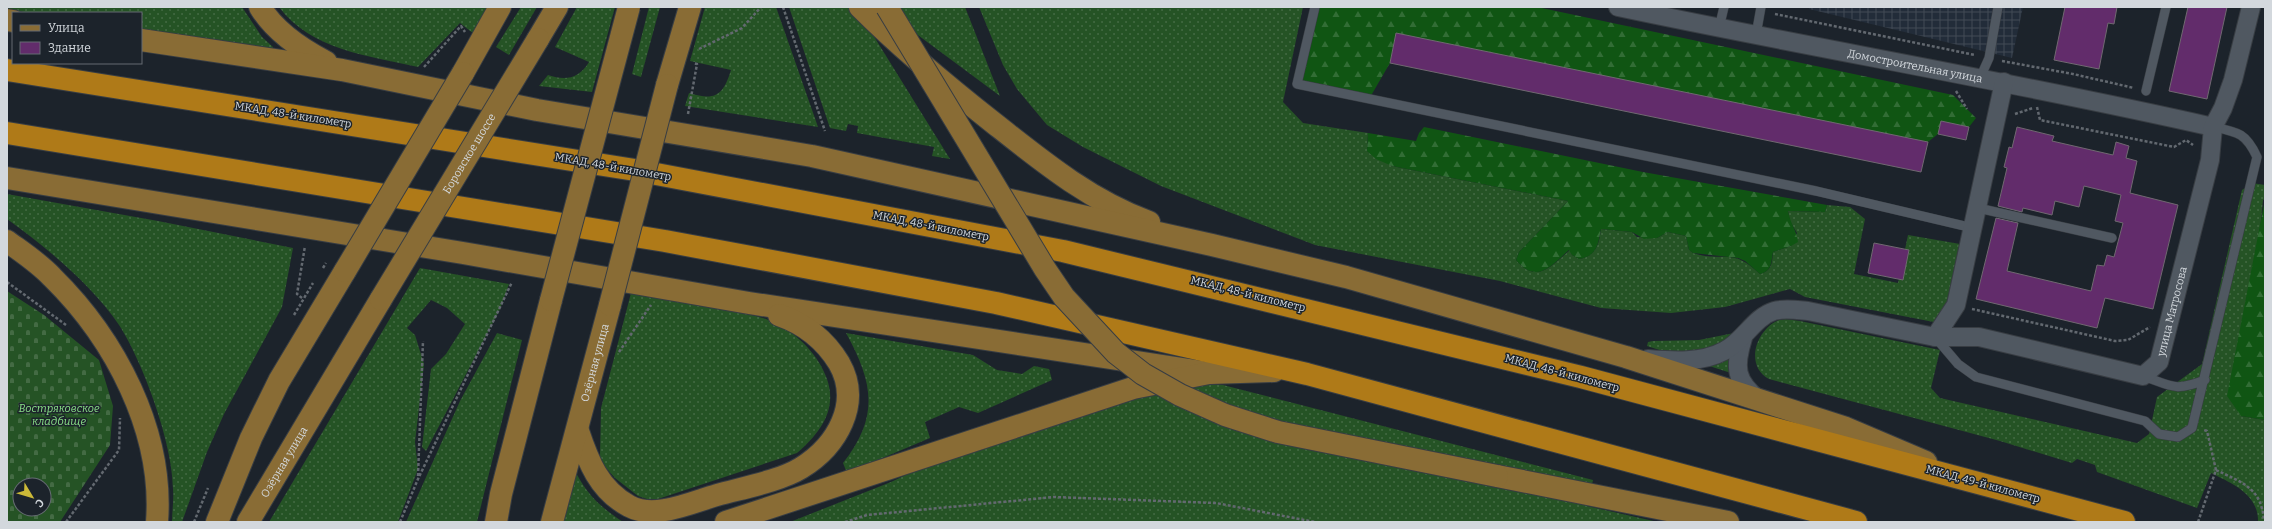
<svg xmlns="http://www.w3.org/2000/svg" width="2272" height="529" font-family="Bitter,serif">
<style>
.industrial{fill:url(#industrial-grid)}
.grass{fill:url(#grass-dots)}
.forest{fill:url(#forest-firs)}
.cemetery{fill:url(#cemetery-stones);fill-rule:evenodd}
.building{fill:#622c6b;stroke:#706871}
.lines{fill:none;stroke-linecap:round;stroke-linejoin:round}
.lane-casing{stroke:#383d43;stroke-width:10}
.street-casing{stroke:#383d43;stroke-width:20}
.primary-casing{stroke:#383d43;stroke-width:24}
.highway-casing{stroke:#383d43;stroke-width:24}
.path{stroke:#636970;stroke-width:2.5;stroke-dasharray:3 2;stroke-linecap:butt}
.lane{stroke:#505861;stroke-width:9}
.street{stroke:#505861;stroke-width:18}
.primary{stroke:#896c35;stroke-width:22}
.highway{stroke:#af7a18;stroke-width:22}
.primary-bridge-casing{stroke:#383d43;stroke-width:24;stroke-linecap:butt}
.path-bridge{stroke:#636970;stroke-width:2.5;stroke-dasharray:3 2;stroke-linecap:butt}
.primary-bridge{stroke:#896c35;stroke-width:22}
.labels{text-anchor:middle;dominant-baseline:central;stroke-width:3;stroke-linejoin:round;paint-order:stroke}
.street-label{font-size:11px;fill:#d3d8dd;stroke:#1c232b}
.park-label{font-size:11px;font-style:italic;fill:#89e087;stroke:#1c232b}
</style>
<defs>
<pattern id="industrial-grid" width="8" height="8" patternUnits="userSpaceOnUse"><rect width="8" height="8" fill="#222c39"/><path d="M0 4h8M4 0v8" fill="none" stroke="#414a55"/></pattern>
<pattern id="grass-dots" width="8" height="8" patternUnits="userSpaceOnUse"><rect width="8" height="8" fill="#255325"/><path d="M2 2h.1M6 6h.1" fill="none" stroke="#446b44" stroke-width="1.8" stroke-linecap="round"/></pattern>
<pattern id="forest-firs" width="22" height="20" patternUnits="userSpaceOnUse"><rect width="22" height="20" fill="#105513"/><path d="M5 1l3.5 6h-7zM16 11l3.5 6h-7z" fill="#326d35"/></pattern>
<pattern id="cemetery-stones" width="16" height="16" patternUnits="userSpaceOnUse"><rect width="16" height="16" fill="#255325"/><path d="M2 7V4a2 2 0 0 1 4 0v3zM10 15v-3a2 2 0 0 1 4 0v3z" fill="#446b44"/></pattern>
</defs>
<rect width="100%" height="100%" fill="#1c232b"/>
<path class="industrial" d="M1810 7H2023L2012 58 1809 9Z"/>
<path class="grass" d="M7 7H242L262 37 273 47 272 51 141 30V13H31L7 9Z
M279 7H490L474 34 460 23 418 67C369 56 311 50 279 7Z
M521 7H537L509 55 496 47Z
M577 7H615L592 92 539 86 548 75C565 81 579 79 589 62L555 47Z
M649 7H660L641 77 632 74Z
M705 7H776L818 127 685 106 689 93C715 101 723 96 731 70L690 61Z
M789 7H853L860 14 950 159 932 156 934 147 857 133 858 126 848 124 846 131 830 128Z
M901 7H965L1000 96 907 27 897 9Z
M979 7H1303L1283 102 1303 123 1368 133 1367 151 1392 166 1568 201 1519 252 1516 260C1537 285 1551 266 1570 250L1572 255 1579 259C1596 256 1599 245 1601 229L1632 232 1637 237 1657 238 1668 232 1686 236 1689 250 1693 253C1724 263 1731 246 1760 274 1772 271 1772 263 1773 252L1791 246 1797 233 1790 221 1788 211 1825 212 1827 205 1850 207 1865 219 1854 274 1898 283 1908 235 1960 244 1944 324 1805 297 1790 289 1725 307 1671 313 1601 308 1500 281 1315 245 1161 186 1083 147 1047 125 1017 89 1003 65Z
M2252 183 2265 185V199L2263 200 2241 416 2265 420V522H2258C2259 494 2231 483 2211 473L2197 508 2097 472 2095 465 2077 459 2072 463 2000 441 1769 379C1744 366 1756 329 1779 320 1786 318 1793 320 1800 321L1940 350 1931 388 1940 398 2137 443 2149 434 2157 397 2202 364 2242 190Z
M7 194 158 221 293 248 282 307 224 414 207 452 182 522H172C172 511 174 500 173 489 173 444 143 362 119 325 92 285 46 247 7 219Z
M420 268 509 284 500 309 426 451 422 447 431 369 446 354 465 324 447 308 431 300 407 328 415 335 424 364 415 442 418 469 398 522H269Z
M631 293C660 298 689 304 718 309 738 312 760 315 777 324 799 335 819 356 827 379 838 410 819 434 797 453L658 499H647L638 496 615 478 606 468 600 457 601 408Z
M1739 332 1731 373 1647 346 1648 342 1653 341 1699 340Z
M497 333 522 340 477 522H406L460 401Z
M846 333 973 355 997 370 1022 374 1034 366 1049 369 1052 380 978 413 959 407 925 422 930 438 847 473 843 463C880 416 873 382 846 333Z
M1116 382 1139 397 1181 382 1223 385 1593 480 1587 506 1658 522H790L891 482 1070 397Z
M573 466C584 492 600 507 623 522H559Z"/>
<path class="forest" d="M1315 7H1537L1953 95 1976 118 1969 127 1941 121 1938 134 1928 142 1390 63 1369 99 1297 84Z
M1424 127 1643 172 1827 205 1825 212 1788 211C1790 223 1797 231 1798 242L1791 246 1773 252C1771 263 1772 271 1760 274L1745 261 1738 258 1693 253 1689 250 1686 236 1668 232 1657 238 1644 239 1632 232 1601 229C1598 245 1597 256 1579 259L1572 255 1569 250C1551 266 1537 285 1516 260L1519 252 1568 201 1392 166 1376 159 1367 151 1368 133 1416 141 1419 133Z
M2265 199V420L2241 416 2227 396Z"/>
<path class="cemetery" d="M7 291 44 315 99 360 113 406 110 445 60 522H7ZM20 485H44V509H20Z"/>
<path class="building" d="M2065 7H2117L2114 24 2108 23 2099 69 2054 60Z
M2188 7H2227L2207 99 2169 91Z
M1396 33 1928 142 1921 172 1390 63Z
M1941 121 1969 127 1966 140 1938 134Z
M2017 127 2054 136 2052 141 2113 155 2116 142 2129 146 2126 158 2137 161 2130 193 2178 205 2153 309 2105 298 2097 328 1976 299 1996 218 2018 223 2007 271 2091 291 2097 265 2104 266 2107 255 2114 257 2123 223 2115 221 2121 195 2084 186 2079 207 2055 201 2052 215 2023 208 2022 212 1998 206 2007 168 2004 167 2009 147 2012 148Z
M1874 243 1909 250 1903 280 1868 273Z"/>
<g class="lines">
<defs>
<path id="lane" d="M1315 7 1297 84 1816 191 1973 228
M1719 28 1724 7
M1756 35 1761 7
M1980 78 1989 58 1998 7
M2146 91 2166 7
M1978 208 2112 238
M1935 337 1958 364 1976 377 2145 421 2159 434 2178 437 2192 428 2257 157C2246 133 2238 132 2213 127
M2143 376C2172 386 2174 392 2205 380"/>
<g id="street">
<path id="s1" d="M1618 7C1816 49 2016 82 2213 127"/>
<path d="M1935 337 1956 305 2004 82"/>
<path d="M1743 338C1734 367 1735 381 1759 400"/>
<path id="s2" d="M1648 359C1673 361 1702 363 1724 351 1743 342 1754 317 1774 311 1784 308 1797 310 1808 311L1935 337H1979L2143 376 2159 362 2210 160 2213 127 2223 108 2233 80 2251 7"/>
</g>
<g id="primary">
<path d="M260 7C275 32 301 49 326 62"/>
<path d="M860 7C902 49 948 87 995 124 1043 162 1091 201 1149 222"/>
<path d="M7 20 13 21"/>
<path d="M538 39 557 7"/>
<path d="M141 40 342 70 537 110 812 156 1212 245 1346 277 1626 357 1846 428 1926 462"/>
<path d="M463 73 500 7"/>
<path d="M667 85 690 7"/>
<path d="M7 178 463 253 749 303 1209 373"/>
<path d="M7 241C22 252 39 263 52 277 115 339 164 431 157 522"/>
<path d="M578 431C588 461 599 490 629 506 655 520 692 502 717 495 742 488 780 481 801 468 837 446 862 403 839 363 825 340 805 324 779 315"/>
<path d="M1497 476 1728 522"/>
<path d="M217 522 251 438 279 381 345 271"/>
<path id="s3" d="M248 522 381 299"/>
<path d="M496 522 501 494 551 300"/>
<path id="s4" d="M552 522 610 305"/>
<path d="M726 522 1133 388 1209 373 1274 371"/>
</g>
<path id="highway" d="M7 70 635 170 1063 251 1581 377 2124 522
M7 133 665 241 996 303 1307 374 1856 522"/>
</defs>
<use href="#lane" class="lane-casing"/>
<use href="#street" class="street-casing"/>
<use href="#primary" class="primary-casing"/>
<use href="#highway" class="highway-casing"/>
<path class="path" d="M783 7 825 131
M1775 14 1975 55
M699 49 742 28 761 7
M2002 61 2073 74 2134 88
M424 67 461 26 465 32
M1956 91 1967 109
M2037 107 2040 120 2174 147 2186 140 2193 145
M688 114 697 64 693 63
M2015 114 2033 108
M7 282 66 325
M302 298 297 294 305 246
M1972 309 2115 341 2128 340 2150 327
M294 315 313 283
M619 352 651 305
M2216 470C2243 483 2262 488 2264 522
M418 476 423 341
M66 522 119 450 120 418
M194 522 208 488
M400 522 418 479 512 282
M845 522 867 515 1054 497 1216 503 1315 522
M2198 522 2216 470 2207 431 2204 430"/>
<use href="#lane" class="lane"/>
<use href="#street" class="street"/>
<use href="#primary" class="primary"/>
<use href="#highway" class="highway"/>
<defs>
<g id="primary-bridge">
<path d="M887 7 1045 269 1064 297 1116 353 1143 374 1180 395 1225 415 1278 432 1497 476"/>
<path d="M345 271 463 73"/>
<path id="s5" d="M381 299 538 39"/>
<path d="M551 300 629 7"/>
<path d="M610 305 667 85"/>
</g>
</defs>
<use href="#primary-bridge" class="primary-bridge-casing"/>
<path class="path-bridge" d="M323 268 326 263"/>
<use href="#primary-bridge" class="primary-bridge"/>
</g>
<g class="labels">
<g class="street-label">
<text stroke="none"><textPath href="#s1" startOffset="303">Домостроительная улица</textPath></text>
<text transform="translate(293 115) rotate(9)">МКАД, 48-й километр</text>
<text stroke="none"><textPath href="#s5" startOffset="170">Боровское шоссе</textPath></text>
<text transform="translate(613 167) rotate(10)">МКАД, 48-й километр</text>
<text transform="translate(931 226) rotate(11)">МКАД, 48-й километр</text>
<text transform="translate(1248 294) rotate(14)">МКАД, 48-й километр</text>
<text stroke="none"><textPath href="#s2" startOffset="592">улица Матросова</textPath></text>
<text stroke="none"><textPath href="#s4" startOffset="165">Озёрная улица</textPath></text>
<text transform="translate(1562 373) rotate(15)">МКАД, 48-й километр</text>
<text stroke="none"><textPath href="#s3" startOffset="70">Озёрная улица</textPath></text>
<text transform="translate(1983 484) rotate(15)">МКАД, 49-й километр</text>
</g>
<g class="park-label">
<text x="59" y="408">Востряковское<tspan x="59" dy="13">кладбище</tspan></text>
</g>
</g>
<rect width="2272" height="529" fill="none" stroke="#d3d8dd" stroke-width="16"/>
<rect x="12" y="12" width="130" height="52" fill="#1c232b" stroke="#656b72"/>
<rect x="20" y="25" width="20" height="6" fill="#896c35" stroke="#656b72"/>
<text x="48" y="32" font-size="12" fill="#d3d8dd">Улица</text>
<rect x="20" y="42" width="20" height="12" fill="#622c6b" stroke="#656b72"/>
<text x="48" y="52" font-size="12" fill="#d3d8dd">Здание</text>
<g transform="translate(32 497) rotate(128)"><circle r="19" fill="#1c232b" stroke="#656b72"/>
<path d="M0-3L7 15L0 10L-7 15Z" fill="#ccb938"/>
<text y="-6" font-size="11" font-weight="bold" text-anchor="middle" fill="#d3d8dd">С</text>
</g>
</svg>
